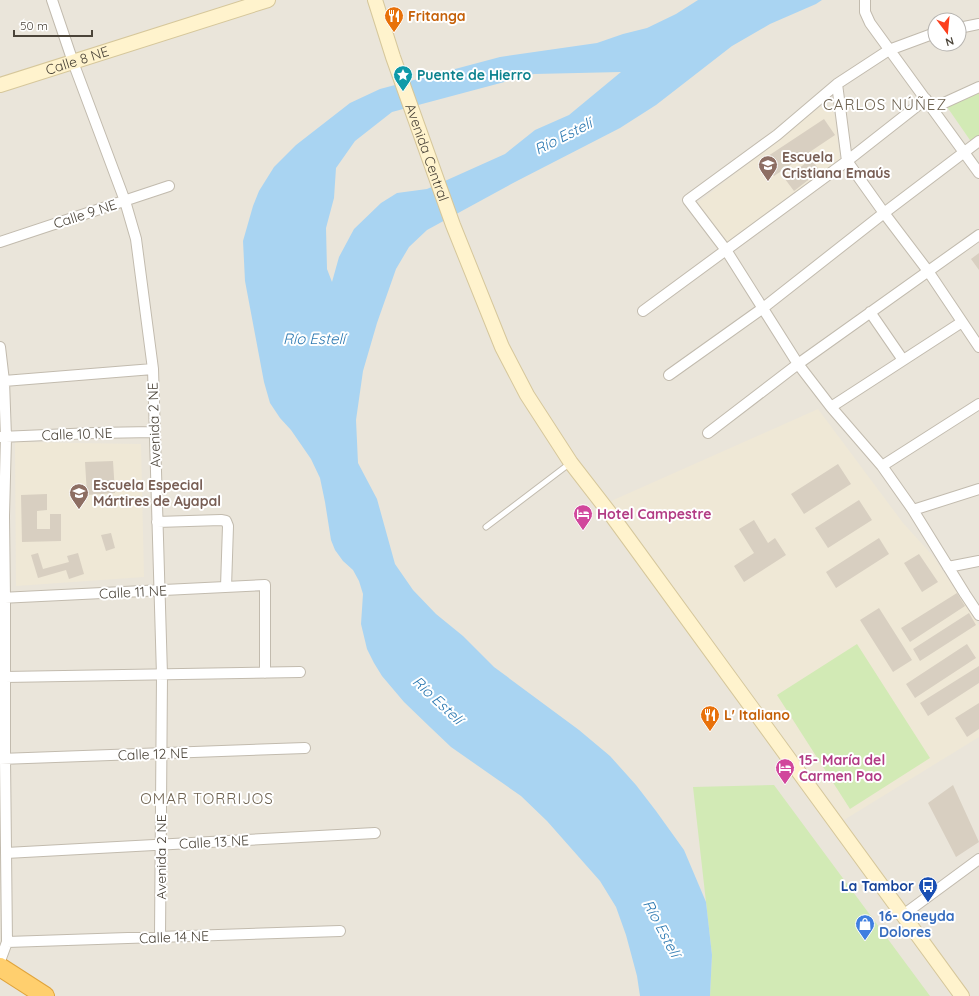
<svg xmlns="http://www.w3.org/2000/svg" width="979" height="996" font-family="Quicksand,sans-serif">
<style>
.residential{fill:#eae5da;fill-rule:evenodd}
.education{fill:#efe8d6}
.green{fill:#d2eab5}
.water{fill:#a9d4f2;fill-rule:evenodd}
.building{fill:#d8cfc1}
.lines{fill:none;stroke-linecap:round;stroke-linejoin:round}
.lane-casing{stroke:#c2bbae;stroke-width:7}
.street-casing{stroke:#c2bbae;stroke-width:12}
.secondary-casing{stroke:#d6c79b;stroke-width:16}
.highway-casing{stroke:#e0a43c;stroke-width:20}
.lane{stroke:#fff;stroke-width:5}
.street{stroke:#fff;stroke-width:10}
.secondary{stroke:#fff3cd;stroke-width:14}
.highway{stroke:#ffcf6e;stroke-width:18}
.labels{text-anchor:middle;dominant-baseline:central;stroke-width:4;stroke-linejoin:round;paint-order:stroke}
.food-label{font-size:14px;font-weight:bold;fill:#c56008;stroke:#fff;text-anchor:start}
.street-label{font-size:14px;fill:#4b4439;stroke:#fff}
.culture-label{font-size:14px;font-weight:bold;fill:#0d838f;stroke:#fff;text-anchor:start}
.education-label{font-size:14px;font-weight:bold;fill:#785e54;stroke:#fff;text-anchor:start}
.hotel-label{font-size:14px;font-weight:bold;fill:#b23c85;stroke:#fff;text-anchor:start}
.transit-label{font-size:14px;font-weight:bold;fill:#164399;stroke:#fff;text-anchor:end}
.shop-label{font-size:14px;font-weight:bold;fill:#366cbe;stroke:#fff;text-anchor:start}
.neighbourhood-label{font-size:15px;letter-spacing:1px;fill:#6e6250;stroke:#fff}
.water-label{font-size:15px;font-style:italic;fill:#2e7ab2;stroke:#fff}
</style>
<rect width="100%" height="100%" fill="#f6f3ec"/>
<path class="residential" d="M0 0H979V996H0ZM935 20H959V44H935Z"/>
<path class="education" d="M831 106 835 117 840 160 727 244 696 204 820 107Z
M818 409 903 523 933 556 979 625V737L844 820 611 501Z
M15 442 141 444 144 577 16 586Z"/>
<path class="green" d="M979 92V138L972 143 945 104Z
M857 644 930 758 850 809 777 695Z
M774 785 930 996H710L712 955 693 787Z"/>
<path class="water" d="M698 0H822L816 4 770 24 732 46 656 105 620 128 515 182 427 230 409 247 396 269 377 323 363 371 356 420 358 463 377 499 395 564 413 590 436 614 463 636 494 667 579 730 610 756 636 785 656 811 684 850 706 902 712 955 710 996H640L637 976 626 935 616 907 600 881 547 821 521 796 451 747 431 728 404 702 382 676 374 663 367 649 361 624 363 594 359 581 353 570 343 561 335 550 331 540 325 502 320 478 311 459 291 430 280 418 270 403 264 382 245 281 243 241 253 206 259 191 274 167 296 145 350 103 380 89 500 57 597 43 623 34 647 28 676 14ZM621 72 569 115 535 130 505 154 427 189 397 193 381 203 354 229 339 257 332 282 327 269 326 228 334 198 336 168 355 141 392 112 534 74Z"/>
<path class="building" d="M824 119 835 135 774 176 762 160Z
M811 159 820 171 794 191 785 179Z
M979 253V270L971 259Z
M113 461 115 493 87 495 85 462Z
M838 464 851 484 804 514 791 494Z
M47 494V510L37 511V529H50V514H61V541L22 542 21 495Z
M859 500 872 520 828 548 815 528Z
M754 520 768 543 775 538 786 555 744 582 734 566 754 553 739 529Z
M111 533 115 548 106 551 101 535Z
M879 538 889 554 836 588 826 572Z
M38 553 43 569 69 562 67 556 78 553 84 574 69 579 66 570 38 578 31 555Z
M919 554 938 582 922 592 904 563Z
M957 593 965 606 910 642 901 628Z
M879 608 912 660 893 672 860 620Z
M969 613 976 625 920 661 913 649Z
M967 644 976 658 915 698 906 684Z
M979 666V683L928 716 920 703Z
M979 703V729L967 737 955 718Z
M953 785 979 842 956 857 928 803Z"/>
<g class="lines">
<defs>
<path id="lane" d="M486 527 569 464"/>
<path id="street" d="M52 0 73 62 125 201 136 239 153 369 162 675 160 937
M865 0V12L870 23 979 173
M959 28 979 24
M935 33 889 50 837 84 777 135 688 200 726 250 798 364 831 407 882 466 913 510 965 594 979 615
M837 84 847 161 884 213 928 271 979 347
M933 108 979 87
M0 242 169 186
M643 311 847 161 926 99
M870 312 903 360
M0 347 4 381 6 437 4 516 5 598V759L7 942 0 961
M669 375 763 308 884 213 979 141
M4 381 153 369
M831 407 962 322
M708 433 798 364 979 235
M0 437 94 433 154 432
M882 466 979 404
M913 510 979 489
M157 522 221 520 226 521 228 526 226 587
M948 567 979 561
M0 598 265 585V673
M5 677 300 672
M0 759 305 748
M6 853 375 833
M903 915 979 859
M7 942 340 931"/>
<g id="secondary">
<path id="s1" d="M375 0 393 57 453 225 502 347 527 395 571 463 612 516 962 996"/>
<path id="s2" d="M0 85 268 0"/>
</g>
<path id="highway" d="M0 967 45 996"/>
</defs>
<use href="#lane" class="lane-casing"/>
<use href="#street" class="street-casing"/>
<use href="#secondary" class="secondary-casing"/>
<use href="#highway" class="highway-casing"/>
<use href="#lane" class="lane"/>
<use href="#street" class="street"/>
<use href="#secondary" class="secondary"/>
<use href="#highway" class="highway"/>
</g>
<defs>
<symbol id="restaurant-pin" viewBox="-11 -11 22 30"><path d="M0 17L-7.5 6A9.5 9.5 0 1 1 7.5 6Z" fill="#e8710a" stroke="#fff"/><path d="M-5-6h1v4h1v-4h1v4h1v-4h1v5L-1.5 .5V6h-2V.5L-5-1ZM5-6V6H3V1.5H1.5Q1.5-4 5-6Z" fill="#fff"/></symbol>
<symbol id="sight-pin" viewBox="-11 -11 22 30"><path d="M0 17L-7.5 6A9.5 9.5 0 1 1 7.5 6Z" fill="#0f9aa8" stroke="#fff"/><path d="M0-6L1.8-2.2L6-1.7L2.9 1.2L3.7 5.4L0 3.3L-3.7 5.4L-2.9 1.2L-6-1.7L-1.8-2.2Z" fill="#fff"/></symbol>
<symbol id="school-pin" viewBox="-11 -11 22 30"><path d="M0 17L-7.5 6A9.5 9.5 0 1 1 7.5 6Z" fill="#8d6e63" stroke="#fff"/><path d="M0-5L7-2L0 1L-7-2ZM-4 1L0 2.5L4 1V4Q0 6-4 4Z" fill="#fff"/></symbol>
<symbol id="hotel-pin" viewBox="-11 -11 22 30"><path d="M0 17L-7.5 6A9.5 9.5 0 1 1 7.5 6Z" fill="#d1479c" stroke="#fff"/><path d="M-6-4.5h1.5V1H6V5H4.5V3h-9V5H-6ZM-4 0a1.8 1.8 0 1 1 3.6 0ZM.5 0V-2.5h3Q6-2.5 6 0Z" fill="#fff"/></symbol>
<symbol id="bus-pin" viewBox="-11 -11 22 30"><path d="M0 17L-7.5 6A9.5 9.5 0 1 1 7.5 6Z" fill="#1a4fb4" stroke="#fff"/><path d="M-5-6H5V4H4V6H2V4H-2V6H-4V4H-5ZM-3.5-4V0h7V-4ZM-3.5 1.2v1.5H-2V1.2ZM2 1.2v1.5H3.5V1.2Z" fill="#fff"/></symbol>
<symbol id="shop-pin" viewBox="-11 -11 22 30"><path d="M0 17L-7.5 6A9.5 9.5 0 1 1 7.5 6Z" fill="#3f7fe0" stroke="#fff"/><path d="M-5-2.5h2.3a2.7 3.5 0 0 1 5.4 0H5L5.5 6h-11ZM-1.5-2.5h3a1.5 2.3 0 0 0-3 0Z" fill="#fff"/></symbol>
</defs>
<g fill-rule="evenodd">
<use href="#restaurant-pin" x="383" y="5" width="22" height="30"/>
<use href="#sight-pin" x="392" y="64" width="22" height="30"/>
<use href="#school-pin" x="757" y="154" width="22" height="30"/>
<use href="#school-pin" x="68" y="482" width="22" height="30"/>
<use href="#hotel-pin" x="572" y="503" width="22" height="30"/>
<use href="#restaurant-pin" x="699" y="704" width="22" height="30"/>
<use href="#hotel-pin" x="774" y="757" width="22" height="30"/>
<use href="#bus-pin" x="917" y="875" width="22" height="30"/>
<use href="#shop-pin" x="854" y="913" width="22" height="30"/>
</g>
<g class="labels">
<g class="food-label">
<text x="408" y="16">Fritanga</text>
<text x="724" y="715">L' Italiano</text>
</g>
<g class="street-label">
<text stroke="none"><textPath href="#s2" startOffset="81">Calle 8 NE</textPath></text>
<text stroke="none"><textPath href="#s1" startOffset="161">Avenida Central</textPath></text>
<text transform="translate(85 214) rotate(-18)">Calle 9 NE</text>
<text transform="translate(154 425) rotate(-92)">Avenida 2 NE</text>
<text transform="translate(77 434) rotate(-2)">Calle 10 NE</text>
<text transform="translate(133 592) rotate(-3)">Calle 11 NE</text>
<text transform="translate(153 754) rotate(-2)">Calle 12 NE</text>
<text transform="translate(214 842) rotate(-3)">Calle 13 NE</text>
<text transform="translate(161 857) rotate(-90)">Avenida 2 NE</text>
<text transform="translate(174 937) rotate(-2)">Calle 14 NE</text>
</g>
<g class="culture-label">
<text x="417" y="75">Puente de Hierro</text>
</g>
<g class="education-label">
<text x="782" y="157">Escuela<tspan x="782" dy="16">Cristiana Emaús</tspan></text>
<text x="93" y="485">Escuela Especial<tspan x="93" dy="16">Mártires de Ayapal</tspan></text>
</g>
<g class="hotel-label">
<text x="597" y="514">Hotel Campestre</text>
<text x="799" y="760">15- María del<tspan x="799" dy="16">Carmen Pao</tspan></text>
</g>
<g class="transit-label">
<text x="914" y="886">La Tambor</text>
</g>
<g class="shop-label">
<text x="879" y="916">16- Oneyda<tspan x="879" dy="16">Dolores</tspan></text>
</g>
<g class="neighbourhood-label">
<text x="885" y="104">CARLOS NÚÑEZ</text>
<text x="207" y="798">OMAR TORRIJOS</text>
</g>
<g class="water-label">
<text transform="translate(563 136) rotate(-27)">Río Estelí</text>
<text x="314" y="338">Río Estelí</text>
<text transform="translate(438 700) rotate(43)">Río Estelí</text>
<text transform="translate(662 928) rotate(62)">Río Estelí</text>
</g>
</g>
<g transform="translate(947 32) rotate(164)"><circle r="19" fill="#ffffff" stroke="#b7b4b0"/>
<path d="M0-3L7 15L0 10L-7 15Z" fill="#fc3f1d"/>
<text y="-6" font-size="11" font-weight="bold" text-anchor="middle" fill="#4b4439">N</text>
</g>
<path d="M14 30v6h78v-6" fill="none" stroke="#4b4439" stroke-width="2"/>
<text x="20" y="30" font-size="12" fill="#4b4439" stroke="#ffffff" stroke-width="3" paint-order="stroke">50 m</text>
</svg>
